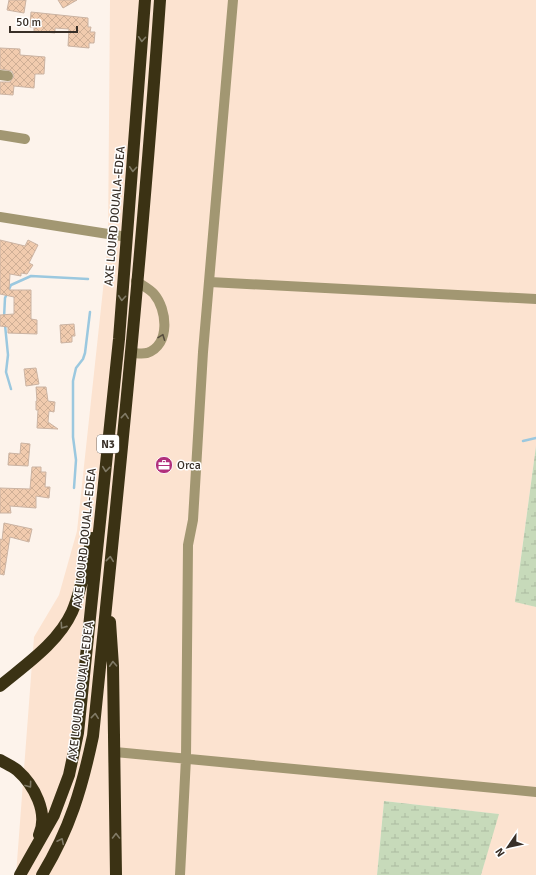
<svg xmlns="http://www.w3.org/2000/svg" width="536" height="875" font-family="Signika,sans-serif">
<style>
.built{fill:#fce3d0}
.wetland{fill:url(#wetland-marsh)}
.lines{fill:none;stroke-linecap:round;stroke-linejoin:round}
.stream{stroke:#9bc8df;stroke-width:2.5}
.building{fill:url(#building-cross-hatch);stroke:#cbb3a2}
.minor{stroke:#a29772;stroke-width:10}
.highway{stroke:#3b3214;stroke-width:12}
.oneway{stroke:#807a66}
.oneway2{stroke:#584e3e}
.labels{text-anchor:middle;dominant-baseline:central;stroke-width:3;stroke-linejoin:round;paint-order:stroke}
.shield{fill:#fff;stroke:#746d68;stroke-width:1}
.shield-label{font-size:11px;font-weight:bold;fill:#382f27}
.street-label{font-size:12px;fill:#382f27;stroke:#fff}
.poi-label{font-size:12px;fill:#382f27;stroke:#fff;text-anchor:start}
</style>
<defs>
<pattern id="wetland-marsh" width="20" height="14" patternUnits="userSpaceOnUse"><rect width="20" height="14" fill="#c7daba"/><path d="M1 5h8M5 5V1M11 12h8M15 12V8" fill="none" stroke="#acbba0"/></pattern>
<pattern id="building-cross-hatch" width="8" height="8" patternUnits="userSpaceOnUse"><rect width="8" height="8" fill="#f1cbae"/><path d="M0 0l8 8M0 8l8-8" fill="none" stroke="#cfaf96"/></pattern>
</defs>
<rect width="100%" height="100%" fill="#fdf3eb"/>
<path class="built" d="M110 0H536V446L515 601 536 607V875H481L498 814 384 801 377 875H16L34 637 59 595 77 531 108 243Z"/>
<path class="wetland" d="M536 446V607L515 602Z
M384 801 499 814 481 875H377Z"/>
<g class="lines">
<path class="stream" d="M4 318 5 298 11 285 31 276 88 279
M5 325 8 355 6 372 11 389
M523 441 536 438
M74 488 76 460 73 437V381L76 368 83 359 85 353 90 312"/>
</g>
<path class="building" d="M9 0H26L24 13 7 10Z
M58 0H77L63 8Z
M31 12 88 18V27H91L90 32H95L94 43H89V48L68 46 69 29 55 28V33L34 31V27H30Z
M0 48 20 49V55L45 57 44 74H35L34 88 14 86 13 95 0 94V82H10L14 76 12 71 0 69Z
M0 240 25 246 28 240 38 245 29 263 33 265 27 274 21 273V276L10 274 9 290H31V319L37 320V334L8 333V327L0 326V315L14 314V297L0 294Z
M74 324 75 336H72V342L61 343 60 325Z
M36 368 39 384 26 386 24 369Z
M36 387H46L48 401 55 402 54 412 49 411 48 422 58 429 37 428 38 410H36V401H37Z
M21 443 30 444 28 466 8 465 9 453 20 454Z
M32 467H41V472H46L45 487H50L49 498 36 496V508L10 506 11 513H0V488L30 489Z
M4 523 32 529 29 542 10 537 4 575 0 574V539L2 540Z"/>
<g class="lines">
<path class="minor" d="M0 75 8 76
M0 135 25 139
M0 217 127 237
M210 282 536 299
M131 353C136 353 142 354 147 353 171 345 167 309 154 294 150 289 142 285 136 281
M115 752 536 792
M180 875 186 758 188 545 193 520 203 352 233 0"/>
<path class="highway" d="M110 622 113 666 116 875
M0 686C25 665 58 643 72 612 82 589 86 562 92 538
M0 760C5 763 12 766 17 770 34 785 49 813 39 835
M20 875 54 815 69 775 78 733 119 339 145 0
M42 875C70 829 82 788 93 736 118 491 143 246 160 0"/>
</g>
<defs><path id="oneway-chevron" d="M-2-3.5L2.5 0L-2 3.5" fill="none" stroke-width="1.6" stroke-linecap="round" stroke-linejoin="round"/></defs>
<g class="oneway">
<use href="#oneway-chevron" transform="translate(142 39) rotate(94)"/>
<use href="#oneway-chevron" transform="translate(133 169) rotate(94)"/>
<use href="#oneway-chevron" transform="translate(122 298) rotate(95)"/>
<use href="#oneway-chevron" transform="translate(125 416) rotate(-84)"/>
<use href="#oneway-chevron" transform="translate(106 469) rotate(96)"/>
<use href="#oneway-chevron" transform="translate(110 559) rotate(-84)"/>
<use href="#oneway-chevron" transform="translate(63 626) rotate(125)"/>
<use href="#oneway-chevron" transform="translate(113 664) rotate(-93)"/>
<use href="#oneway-chevron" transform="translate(95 716) rotate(-84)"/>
<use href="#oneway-chevron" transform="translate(29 785) rotate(54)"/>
<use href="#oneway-chevron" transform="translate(116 836) rotate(-90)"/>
<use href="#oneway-chevron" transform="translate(61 841) rotate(-64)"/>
</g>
<use class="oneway2" href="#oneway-chevron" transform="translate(162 337) rotate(-69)"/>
<defs>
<symbol id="office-disc" viewBox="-11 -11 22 22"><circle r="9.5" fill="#b1307c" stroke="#fff"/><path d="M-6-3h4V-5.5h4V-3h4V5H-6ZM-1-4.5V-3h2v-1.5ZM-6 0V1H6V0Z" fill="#fff"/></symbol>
</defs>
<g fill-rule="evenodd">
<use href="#office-disc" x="154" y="455" width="20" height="20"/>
</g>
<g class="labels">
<rect class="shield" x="97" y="435" width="22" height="18" rx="3"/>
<g class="shield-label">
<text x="108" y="444">N3</text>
</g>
<g class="street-label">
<text transform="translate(115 216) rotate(-85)">AXE LOURD DOUALA-EDEA</text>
<text transform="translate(85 538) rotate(-84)">AXE LOURD DOUALA-EDEA</text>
<text transform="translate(81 691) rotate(-83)">AXE LOURD DOUALA-EDEA</text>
</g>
<g class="poi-label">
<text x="177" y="465">Orca</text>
</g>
</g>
<g transform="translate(508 847) rotate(236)" stroke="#ffffff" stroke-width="3" paint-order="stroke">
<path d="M0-3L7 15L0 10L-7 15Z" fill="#382f27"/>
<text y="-6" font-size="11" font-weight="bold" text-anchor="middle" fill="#382f27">N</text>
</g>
<path d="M10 26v6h67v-6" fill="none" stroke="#382f27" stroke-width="2"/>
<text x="16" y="26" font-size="12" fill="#382f27" stroke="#ffffff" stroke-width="3" paint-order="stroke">50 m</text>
</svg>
